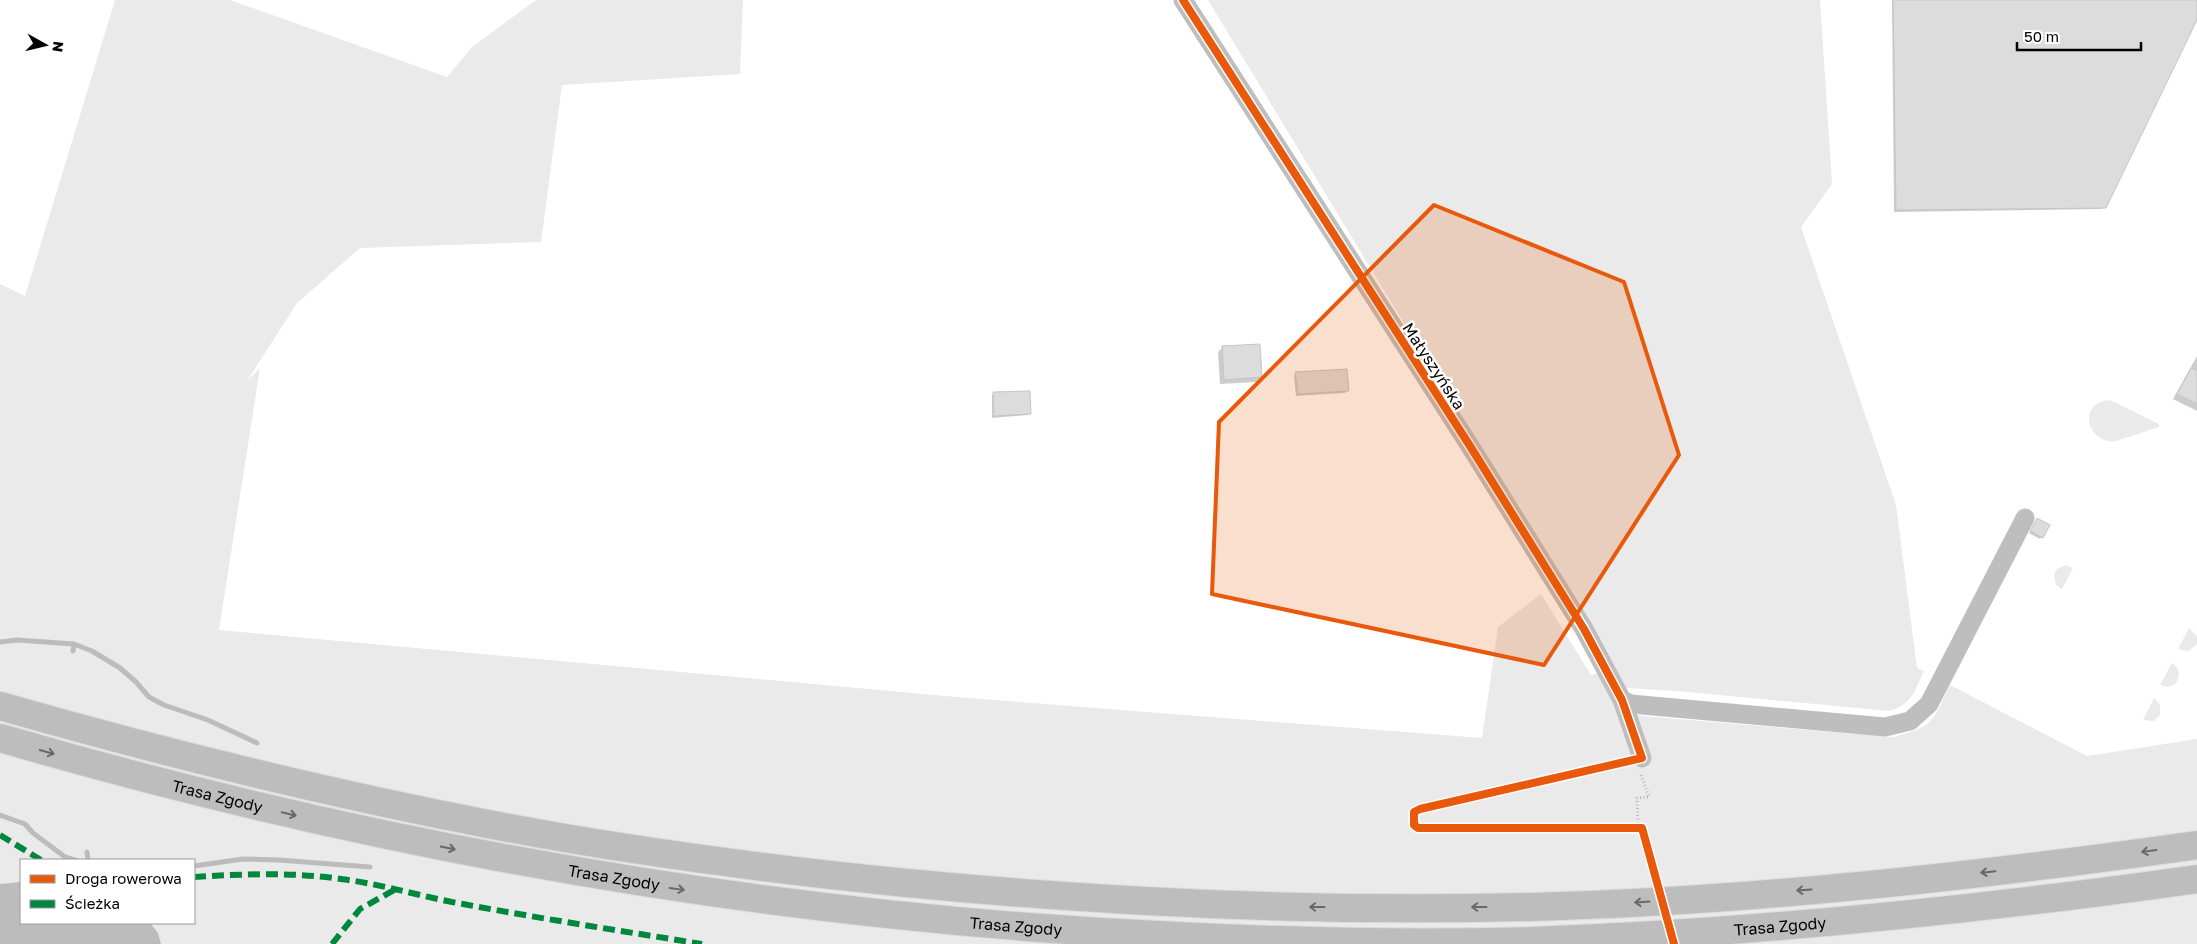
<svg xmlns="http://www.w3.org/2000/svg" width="2197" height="944" font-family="'Golos Text',sans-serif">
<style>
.green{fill:#eaeaea;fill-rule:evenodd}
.water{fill:#bcbcbc}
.shadow{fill:#0003}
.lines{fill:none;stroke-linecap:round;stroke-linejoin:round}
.stream{stroke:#bcbcbc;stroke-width:5}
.building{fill:#dcdcdc;stroke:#c5c5c5}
.highway-casing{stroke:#dbdbdb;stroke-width:30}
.path{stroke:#b8b8b8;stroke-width:3;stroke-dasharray:1 2.5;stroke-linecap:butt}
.minor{stroke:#bebebe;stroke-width:19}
.highway{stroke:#bdbdbd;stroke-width:28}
.quiet{stroke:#00873e;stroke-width:6;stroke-dasharray:12 6;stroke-linecap:butt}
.cycleway-casing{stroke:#fff;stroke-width:11}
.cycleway{stroke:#e8590c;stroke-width:8}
.oneway{stroke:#686868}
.marked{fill:#e8590c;fill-opacity:0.2;stroke:#e8590c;stroke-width:4;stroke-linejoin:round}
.labels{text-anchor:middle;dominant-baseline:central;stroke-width:5;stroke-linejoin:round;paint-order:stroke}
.street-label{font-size:16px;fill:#000;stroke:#fff}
</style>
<rect width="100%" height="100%" fill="#fff"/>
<path class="green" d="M115 0H230L447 77 472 47 536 0H743L740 74 562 85 541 242 360 248 297 303 247 381 260 368 219 630 956 697 1482 738 1498 627 1541 594 1591 675 1599 673 1616 709 1642 716 1893 737C1934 727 1933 721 1950 685L2087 756 2197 739V944H0V284L25 296ZM21 860H194V923H21Z
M1208 0H1820L1832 184 1801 227 1896 505 1917 668 1924 671C1915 691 1911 705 1889 711L1677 691 1625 688Z
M2110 400 2159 424V427L2116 441C2086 444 2077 402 2110 400Z
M2066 565 2073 568 2062 589 2056 585 2054 575 2057 569Z
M2189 628 2197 636V644L2189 651 2178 649Z
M2172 663C2180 668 2181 676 2175 684L2168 687 2160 685Z
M2154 698 2160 704V715L2154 721 2143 720Z"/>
<path class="water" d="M21 882V923H150L158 933 161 944H0V884Z"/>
<path class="shadow" d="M1892 0H2197V17L2102 209 1894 212Z
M1223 347 1261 377 1256 382 1220 384 1218 352Z
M2197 356V411L2173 399Z
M1296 374 1347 390 1345 393 1296 396 1294 376Z
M994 393 1030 413 1028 415 992 418V395Z
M2037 520 2042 537 2040 539 2029 533Z"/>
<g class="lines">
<path class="stream" d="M0 642 17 640 74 644
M73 651 74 644 92 651 120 668 136 682 149 697 164 705 208 720 257 743
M0 815 25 824 33 833 65 857 75 860
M87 852 88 860
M194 866 243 859 279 860 370 867"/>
</g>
<path class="building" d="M1893 0H2197V20L2106 208 1896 210Z
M1260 344 1262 377 1224 380 1222 346Z
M2191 368 2197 371V404L2177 394Z
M1347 369 1349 391 1298 394 1295 372Z
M1030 391 1031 414 994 416 993 392Z
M2037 518 2050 525 2043 538 2030 531Z"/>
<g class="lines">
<defs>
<g id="highway">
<path d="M0 706C161 752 323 792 488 824 626 851 767 869 907 883 1114 903 1323 912 1531 907 1754 901 1976 876 2197 845"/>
<path id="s1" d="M0 738C393 852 787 920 1196 937 1308 942 1419 944 1531 941 1754 933 1976 910 2197 879"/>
</g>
</defs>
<use href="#highway" class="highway-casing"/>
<path class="path" d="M1641 775 1649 797 1637 798 1638 823 1642 828"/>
<path class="minor" d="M1183 0 1470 446 1584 629 1622 700 1642 758
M1622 700 1631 704 1885 727 1910 721 1929 704 2025 518"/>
<use href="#highway" class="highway"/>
<path class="quiet" d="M0 835 41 860
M194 877C243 874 292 872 341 879 382 884 422 897 463 904 543 919 622 931 702 944
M332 944 360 909 396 889"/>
<defs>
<path id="cycleway" d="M1183 0 1470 446 1584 629 1622 700 1642 758 1420 809 1414 812V825L1418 828H1642L1674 944"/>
</defs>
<use href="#cycleway" class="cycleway-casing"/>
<use href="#cycleway" class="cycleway"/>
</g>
<defs><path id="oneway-shaft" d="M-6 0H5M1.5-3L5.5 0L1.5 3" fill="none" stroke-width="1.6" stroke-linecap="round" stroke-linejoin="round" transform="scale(1.25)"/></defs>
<g class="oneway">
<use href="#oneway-shaft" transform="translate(47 752) rotate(16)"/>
<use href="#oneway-shaft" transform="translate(289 814) rotate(13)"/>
<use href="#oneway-shaft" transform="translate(448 848) rotate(12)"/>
<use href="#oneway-shaft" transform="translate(2149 851) rotate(172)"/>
<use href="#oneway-shaft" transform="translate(1988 872) rotate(174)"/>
<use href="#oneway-shaft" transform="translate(677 889) rotate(8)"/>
<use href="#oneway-shaft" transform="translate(1804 890) rotate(176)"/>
<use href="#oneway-shaft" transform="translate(1642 902) rotate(176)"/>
<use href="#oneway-shaft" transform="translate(1317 907) rotate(180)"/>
<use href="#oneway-shaft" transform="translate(1479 907) rotate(180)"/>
</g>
<path class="marked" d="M1434 205 1624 282 1679 455 1544 665 1212 594 1219 422Z"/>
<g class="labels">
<g class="street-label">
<text transform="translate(1434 366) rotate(57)">Małyszyńska</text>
<text stroke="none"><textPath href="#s1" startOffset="225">Trasa Zgody</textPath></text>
<text stroke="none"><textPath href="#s1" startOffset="630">Trasa Zgody</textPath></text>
<text stroke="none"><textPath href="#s1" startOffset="1035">Trasa Zgody</textPath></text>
<text stroke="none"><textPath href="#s1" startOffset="1800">Trasa Zgody</textPath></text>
</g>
</g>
<rect x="20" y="859" width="175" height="65" fill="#ffffff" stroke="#999999"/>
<rect x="30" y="875" width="25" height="8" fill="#e8590c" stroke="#999999"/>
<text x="65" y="884" font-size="15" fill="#000000">Droga rowerowa</text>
<rect x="30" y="900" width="25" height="8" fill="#00873e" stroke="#999999"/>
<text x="65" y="909" font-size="15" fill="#000000">Ścieżka</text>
<g transform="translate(45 45) rotate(98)" stroke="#ffffff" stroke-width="4" paint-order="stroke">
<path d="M0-4L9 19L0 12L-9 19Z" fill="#000000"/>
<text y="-8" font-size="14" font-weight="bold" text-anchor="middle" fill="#000000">N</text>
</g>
<path d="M2017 42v8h124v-8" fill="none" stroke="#000000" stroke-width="2.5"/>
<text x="2024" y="42" font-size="15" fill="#000000" stroke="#ffffff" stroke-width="4" paint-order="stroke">50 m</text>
</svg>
